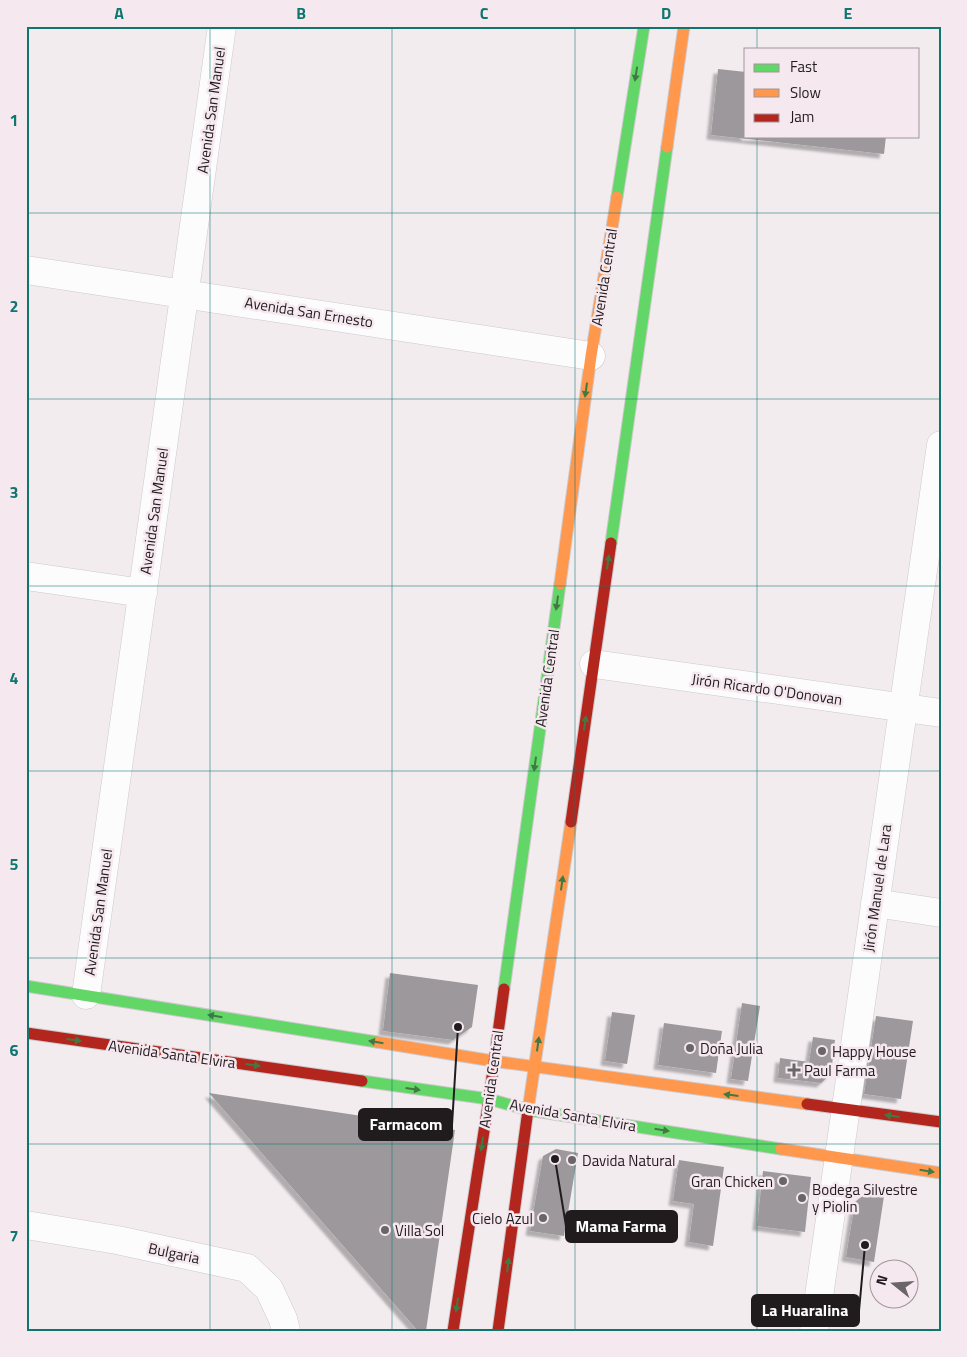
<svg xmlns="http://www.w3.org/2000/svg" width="967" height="1357" font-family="'Titillium Web',sans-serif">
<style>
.building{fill:#9c989b;filter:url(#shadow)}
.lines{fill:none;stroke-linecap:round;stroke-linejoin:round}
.street-casing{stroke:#cdc8cb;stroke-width:29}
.fast-casing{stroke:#cdc8cb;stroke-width:13}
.slow-casing{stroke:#cdc8cb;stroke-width:13}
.jam-casing{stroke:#cdc8cb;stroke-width:13}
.street{stroke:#fdfcfd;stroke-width:28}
.fast{stroke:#63d668;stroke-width:11}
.slow{stroke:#ff974d;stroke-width:11}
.jam{stroke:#b3261e;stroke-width:11}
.oneway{fill:#427943}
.grid{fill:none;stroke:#0f766e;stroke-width:1;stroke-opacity:0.55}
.poi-dot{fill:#6a6567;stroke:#f6e8ef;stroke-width:2}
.labels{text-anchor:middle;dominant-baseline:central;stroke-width:5;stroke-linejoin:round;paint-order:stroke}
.street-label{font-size:15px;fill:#201c1e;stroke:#f6e8ef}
.poi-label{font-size:15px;fill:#201c1e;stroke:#f6e8ef;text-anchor:start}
.leader{fill:none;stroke:#201c1e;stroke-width:2}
.callout-dot{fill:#201c1e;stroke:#f6e8ef;stroke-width:2}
.callout{fill:#201c1e;stroke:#201c1e;stroke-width:2}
.callout-label{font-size:16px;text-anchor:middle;font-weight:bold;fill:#fff}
.neatline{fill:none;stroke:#0f766e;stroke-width:2}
.grid-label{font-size:16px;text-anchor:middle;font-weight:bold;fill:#0f766e}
</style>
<defs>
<filter id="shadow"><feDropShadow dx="-4.5" dy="4.5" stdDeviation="1" flood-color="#0004"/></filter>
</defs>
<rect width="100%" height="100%" fill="#f2ecef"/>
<path class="building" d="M718 69 746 72V136H886L884 154 711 135Z
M390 973 478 985 472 1027 453 1040 383 1031Z
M742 1003 760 1006 748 1081 731 1079Z
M612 1012 635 1015 627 1064 605 1061Z
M876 1016 913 1021 901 1099 864 1094Z
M664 1023 722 1031 716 1073 658 1065Z
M813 1037 835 1040 831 1074 821 1083 778 1078 780 1058 809 1062Z
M209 1093 455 1130 426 1331H418Z
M556 1149 578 1153 564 1236 530 1231 543 1156Z
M679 1160 724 1167 713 1246 689 1242 694 1204 673 1201Z
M763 1171 811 1177 805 1232 757 1226Z
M866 1193 884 1196 874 1262 846 1257 855 1202Z"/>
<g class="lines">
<defs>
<path id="street" d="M26 270 591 356
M26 576 143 593
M594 664 941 713
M875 903 941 913
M86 995 222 26
M26 1225 117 1240 247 1268 269 1289 283 1319 286 1331
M814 1331 941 445"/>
<path id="fast" d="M617 197 644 26
M611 543 667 147
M26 986 377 1042
M504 989 560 584
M362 1081 489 1099 528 1110 781 1149"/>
<path id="slow" d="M667 147 684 26
M560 584 591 356 617 197
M377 1042 493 1061 807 1104
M528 1110 571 822
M781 1149 941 1173"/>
<path id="jam" d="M571 822 611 543
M26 1033 362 1081
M807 1104 941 1122
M453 1331 489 1099 504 989
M498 1331 528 1110"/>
</defs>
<use href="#street" class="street-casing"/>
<use href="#fast" class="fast-casing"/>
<use href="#slow" class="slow-casing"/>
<use href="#jam" class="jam-casing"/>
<use href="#street" class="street"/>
<use href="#fast" class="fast"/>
<use href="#slow" class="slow"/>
<use href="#jam" class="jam"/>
</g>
<defs><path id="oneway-solid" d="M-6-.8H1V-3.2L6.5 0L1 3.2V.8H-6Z" transform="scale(1.25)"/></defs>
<g class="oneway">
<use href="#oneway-solid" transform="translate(636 74) rotate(99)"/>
<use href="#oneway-solid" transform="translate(586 390) rotate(98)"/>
<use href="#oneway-solid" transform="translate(608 562) rotate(-82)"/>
<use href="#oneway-solid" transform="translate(557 603) rotate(98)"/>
<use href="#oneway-solid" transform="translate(585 723) rotate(-82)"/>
<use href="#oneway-solid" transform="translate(535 764) rotate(98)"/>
<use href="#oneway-solid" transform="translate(562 883) rotate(-82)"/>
<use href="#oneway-solid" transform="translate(215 1016) rotate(-171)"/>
<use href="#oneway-solid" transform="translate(74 1040) rotate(8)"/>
<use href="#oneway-solid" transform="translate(376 1042) rotate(-171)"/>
<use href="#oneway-solid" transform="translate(538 1044) rotate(-82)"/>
<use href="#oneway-solid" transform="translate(253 1065) rotate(8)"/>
<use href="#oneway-solid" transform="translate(413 1089) rotate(8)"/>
<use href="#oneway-solid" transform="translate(731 1095) rotate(-173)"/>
<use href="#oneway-solid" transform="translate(892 1116) rotate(-172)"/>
<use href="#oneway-solid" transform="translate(662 1130) rotate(9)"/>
<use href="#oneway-solid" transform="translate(482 1144) rotate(99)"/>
<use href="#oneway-solid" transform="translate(927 1171) rotate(9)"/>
<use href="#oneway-solid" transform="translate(508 1265) rotate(-83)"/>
<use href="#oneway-solid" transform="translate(457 1305) rotate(99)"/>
</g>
<path class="grid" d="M210 26V1331M392 26V1331M575 26V1331M757 26V49M757 136V1331M26 213H941M26 399H941M26 586H941M26 771H941M26 958H941M26 1144H941"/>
<g class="poi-dot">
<circle cx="690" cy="1048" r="5"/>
<circle cx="822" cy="1051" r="5"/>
<path d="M791.5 1062.5h5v5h5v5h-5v5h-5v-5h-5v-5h5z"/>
<circle cx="572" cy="1160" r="5"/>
<circle cx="783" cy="1181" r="5"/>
<circle cx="802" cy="1198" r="5"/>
<circle cx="543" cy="1218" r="5"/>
<circle cx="385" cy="1230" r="5"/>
</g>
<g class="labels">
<g class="street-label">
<text transform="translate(211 110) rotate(-82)">Avenida San Manuel</text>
<text transform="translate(604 277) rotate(-81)">Avenida Central</text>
<text transform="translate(309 312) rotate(9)">Avenida San Ernesto</text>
<text transform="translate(154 511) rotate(-82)">Avenida San Manuel</text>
<text transform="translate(547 678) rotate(-82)">Avenida Central</text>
<text transform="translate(767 689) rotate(8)">Jirón Ricardo O'Donovan</text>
<text transform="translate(877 888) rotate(-82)">Jirón Manuel de Lara</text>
<text transform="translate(98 912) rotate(-82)">Avenida San Manuel</text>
<text transform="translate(172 1054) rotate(8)">Avenida Santa Elvira</text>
<text transform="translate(491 1079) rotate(-82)">Avenida Central</text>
<text transform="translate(573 1115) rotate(10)">Avenida Santa Elvira</text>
<text transform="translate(174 1253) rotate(12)">Bulgaria</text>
</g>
<g class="poi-label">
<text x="700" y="1048">Doña Julia</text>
<text x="832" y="1051">Happy House</text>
<text x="804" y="1070">Paul Farma</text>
<text x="582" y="1160">Davida Natural</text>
<text x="773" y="1181" text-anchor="end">Gran Chicken</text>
<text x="812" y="1189">Bodega Silvestre<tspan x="812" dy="17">y Piolin</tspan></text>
<text x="533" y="1218" text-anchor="end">Cielo Azul</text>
<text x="395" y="1230">Villa Sol</text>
</g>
</g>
<path class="leader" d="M458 1027L452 1125M555 1159L566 1226M865 1245L859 1311"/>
<g class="callout-dot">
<circle cx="458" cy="1027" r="5"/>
<circle cx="555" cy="1159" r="5"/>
<circle cx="865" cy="1245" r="5"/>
</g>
<g class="callout">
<rect x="359" y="1109" width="93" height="31" rx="5"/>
<rect x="566" y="1211" width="111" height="31" rx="5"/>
<rect x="752" y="1295" width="107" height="31" rx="5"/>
</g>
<g class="callout-label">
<text x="406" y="1130">Farmacom</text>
<text x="621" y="1232">Mama Farma</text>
<text x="805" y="1316">La Huaralina</text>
</g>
<rect width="967" height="1357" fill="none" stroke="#f6e8ef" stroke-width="55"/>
<rect x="744" y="48" width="175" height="90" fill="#f6e8ef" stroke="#a0969b"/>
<rect x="754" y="64" width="25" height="8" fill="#63d668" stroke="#a0969b"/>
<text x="790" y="72" font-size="15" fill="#201c1e">Fast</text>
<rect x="754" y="89" width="25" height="8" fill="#ff974d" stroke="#a0969b"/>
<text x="790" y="98" font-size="15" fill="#201c1e">Slow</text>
<rect x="754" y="114" width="25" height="8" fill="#b3261e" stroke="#a0969b"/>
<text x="790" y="122" font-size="15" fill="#201c1e">Jam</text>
<g transform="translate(894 1284) rotate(287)"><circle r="24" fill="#f6e8ef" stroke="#a0969b"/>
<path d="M0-4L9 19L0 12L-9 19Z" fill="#6a6567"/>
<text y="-8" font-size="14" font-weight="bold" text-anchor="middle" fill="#201c1e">N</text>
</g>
<rect x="28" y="28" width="912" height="1302" class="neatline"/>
<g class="grid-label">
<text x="119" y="19">A</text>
<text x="301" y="19">B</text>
<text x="484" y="19">C</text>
<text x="666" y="19">D</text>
<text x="848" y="19">E</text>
<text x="14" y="126">1</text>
<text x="14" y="312">2</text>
<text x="14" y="498">3</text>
<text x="14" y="684">4</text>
<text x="14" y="870">5</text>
<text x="14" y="1056">6</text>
<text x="14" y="1242">7</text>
</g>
</svg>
